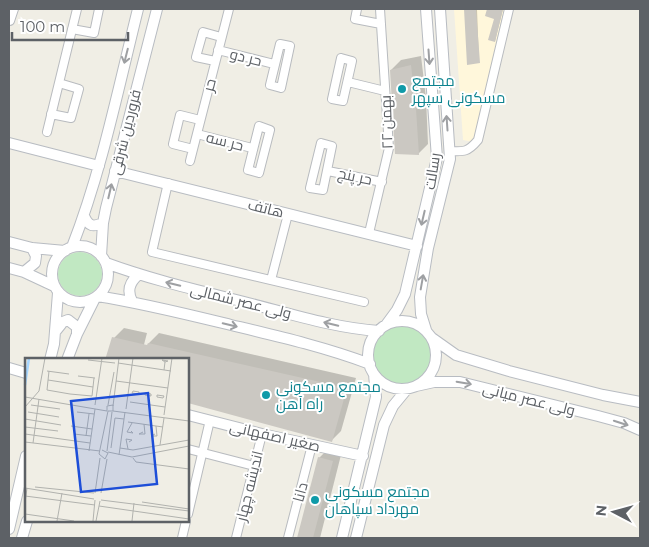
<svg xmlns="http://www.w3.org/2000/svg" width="649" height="547" font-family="Montserrat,Cairo,sans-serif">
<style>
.commercial{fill:#fff7db}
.green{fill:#c1e8c2}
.shadow{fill:#0003}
.building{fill:#cbc8c2}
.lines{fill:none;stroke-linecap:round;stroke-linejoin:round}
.street-casing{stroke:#b8bbbf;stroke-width:10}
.secondary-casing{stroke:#b8bcc2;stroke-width:12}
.street{stroke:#fff;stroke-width:8}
.secondary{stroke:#fff;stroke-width:10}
.oneway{stroke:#9ea0a3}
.culture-dot{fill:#0f9aa8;stroke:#fff;stroke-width:2}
.labels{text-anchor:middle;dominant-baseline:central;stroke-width:4;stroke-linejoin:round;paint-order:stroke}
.street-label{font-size:15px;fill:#5d6166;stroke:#fff}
.culture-label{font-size:15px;fill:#0d838f;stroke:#fff;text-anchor:start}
.inset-river{fill:none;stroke:#a6d6ff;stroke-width:2.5}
.inset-road{fill:none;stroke:#b1b2ae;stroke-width:1}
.view{fill:#1d4ed8;fill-opacity:0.15;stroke:#1d4ed8;stroke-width:2.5}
.inset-edge{fill:none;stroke:#5d6166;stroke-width:2.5}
</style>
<rect width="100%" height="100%" fill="#f0eee5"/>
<path class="commercial" d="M454 9H508L483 116 473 142 463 140Z"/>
<path class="green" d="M58 274a22 22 0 1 1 44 0a22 22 0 1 1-44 0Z
M373 355a30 30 0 1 1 60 0a30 30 0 1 1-60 0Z"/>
<path class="shadow" d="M465 9H477L479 62 469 63Z
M488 9H503L495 41V18L486 15Z
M421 56 426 98 428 144 418 154 391 70 401 60Z
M124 328 147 333 140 360 114 338Z
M159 333 356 378 341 431 331 441 188 401V360H146L149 343Z
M329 448 342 451 320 538H299L319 458Z"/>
<path class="building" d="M464 9H476L480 63 467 65Z
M487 9H503L495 42 488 40 494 19 485 16Z
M411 65 416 109 419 155 395 154 390 70Z
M112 337 147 345 148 343 347 388 332 442 188 403V360H105Z
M318 457 333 461 313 538H297Z"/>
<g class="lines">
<defs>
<path id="street" d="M357 9 355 19 381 24
M9 21H10L14 9
M72 29 94 33 99 9
M280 44 290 46 281 88 270 85Z
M218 50 274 64
M341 58 352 61 343 101 332 99Z
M215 61 196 57 203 32 221 37
M348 82 385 91
M51 114 71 118 79 89 59 83
M259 126 270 130 259 173 248 170Z
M47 132 77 9
M197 134 252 148
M321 143 332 146 323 190 310 188Z
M193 149 173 144 180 115 200 120
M449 151C464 152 468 152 478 140L509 9
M190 161 229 9
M328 171 382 182
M168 183 152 252 364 302
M369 233 389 148 380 9
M271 280 288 214
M188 449 254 466
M188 514 210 420
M182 538 186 521
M236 538 262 434
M288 538 312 445"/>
<path id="secondary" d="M9 143 99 166
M115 171 417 246
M84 216C89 227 93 227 103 223
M9 242 32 248 65 251
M52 274a28 28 0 1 1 56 0a28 28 0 1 1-56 0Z
M72 247C102 170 118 89 138 9
M101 256 103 223 106 208 157 9
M106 263C152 280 201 291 248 303 291 314 335 328 379 331
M9 268 24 272 54 286
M24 272 35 263 36 256 32 248
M97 296C142 303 186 314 231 325 277 336 325 347 370 364
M132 301C127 291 129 283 138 275
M368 355a34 34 0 1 1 68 0a34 34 0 1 1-68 0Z
M386 325 397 310 405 294 437 158 426 9
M426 330 421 314 420 297 428 248 450 159 440 9
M55 332 63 322 68 320 77 327V334
M432 338 456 355 509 371 603 395 640 402
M50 360 54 344 58 293
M67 360 77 334 95 298
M9 368 26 373
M416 386 434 382H460L598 416 624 423 640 430
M188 415 262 434 363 456
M9 529 26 456
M22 538 27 521
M342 538 376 397 374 374
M356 538 384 425 393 406 407 389"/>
</defs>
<use href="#street" class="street-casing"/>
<use href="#secondary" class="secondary-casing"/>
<use href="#street" class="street"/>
<use href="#secondary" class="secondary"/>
</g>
<defs><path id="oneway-shaft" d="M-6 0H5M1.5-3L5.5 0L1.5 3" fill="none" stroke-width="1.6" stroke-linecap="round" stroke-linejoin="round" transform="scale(1.25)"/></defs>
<g class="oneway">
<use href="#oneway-shaft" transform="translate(126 56) rotate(104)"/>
<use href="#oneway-shaft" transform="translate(429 57) rotate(86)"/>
<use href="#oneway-shaft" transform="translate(447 123) rotate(-94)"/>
<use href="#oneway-shaft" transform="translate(110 191) rotate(-77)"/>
<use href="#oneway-shaft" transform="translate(423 218) rotate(103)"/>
<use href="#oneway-shaft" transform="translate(422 282) rotate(-80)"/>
<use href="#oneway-shaft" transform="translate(173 284) rotate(-166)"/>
<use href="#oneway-shaft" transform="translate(331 324) rotate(-166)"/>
<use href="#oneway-shaft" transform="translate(230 325) rotate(13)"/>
<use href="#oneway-shaft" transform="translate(464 383) rotate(10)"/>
<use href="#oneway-shaft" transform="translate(621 423) rotate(18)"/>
</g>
<g class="culture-dot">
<circle cx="402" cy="89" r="5"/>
<circle cx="266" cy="395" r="5"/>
<circle cx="315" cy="500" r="5"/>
</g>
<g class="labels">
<g class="street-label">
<text transform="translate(246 57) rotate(14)">حر دو</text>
<text transform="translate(209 85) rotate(-76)">حر</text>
<text transform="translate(386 122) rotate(-92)">۲۲ بهمن</text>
<text transform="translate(125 132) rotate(-76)">فروردین شرقی</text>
<text transform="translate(225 141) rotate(14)">حر سه</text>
<text transform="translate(432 171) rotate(-81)">رسالت</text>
<text transform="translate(355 176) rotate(12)">حر پنج</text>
<text transform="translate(266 208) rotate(14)">هاتف</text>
<text transform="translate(241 301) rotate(14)">ولی عصر شمالی</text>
<text transform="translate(529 399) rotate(14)">ولی عصر میانی</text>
<text transform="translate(275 436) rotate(13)">صغیر اصفهانی</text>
<text transform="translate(249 486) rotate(-76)">اندیشه چهار</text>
<text transform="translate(300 492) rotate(-75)">دانا</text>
</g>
<g class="culture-label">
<text x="412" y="80">مجتمع<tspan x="412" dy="17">مسکونی سپهر</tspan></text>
<text x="276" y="386">مجتمع مسکونی<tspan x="276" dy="17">راه آهن</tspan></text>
<text x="325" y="491">مجتمع مسکونی<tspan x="325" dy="17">مهرداد سپاهان</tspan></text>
</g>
</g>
<g transform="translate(25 358)">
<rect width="164" height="164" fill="#f0eee5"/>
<path class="inset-river" d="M0 27 4 0"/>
<path class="inset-road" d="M63 2 90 5M93 5 146 13M139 12 140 4 143 3 137 2 140 4M22 13 44 16M24 13 22 32 45 36 67 38 69 20M53 18 70 20M23 22 68 29M91 23 143 30M108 33 114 34V36L107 35ZM120 35 126 36V38L120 37ZM132 37 139 38 138 40 132 39ZM0 39 82 53V48L88 47V53H83L74 96 80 101 83 95 77 92M105 44 140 49M6 47 35 51M70 47 77 0M83 47 89 14M88 48 94 0M0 49 14 33 20 0M101 51 108 0M88 53 164 63M3 54 34 59M52 54 69 56M139 57 147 0M0 61 36 67M103 64 138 69M46 68 67 71M0 69 33 73M106 73 108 75 102 74 107 65M118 74 114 76H120L119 66M0 76 65 85M49 76 66 78M130 76 126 78H132L131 68M61 78 64 56M0 84 75 93M8 85 14 41M135 87 139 60M86 90 90 60 99 61M95 90 108 92 164 82M103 91 101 81 107 82 104 84M64 93 70 51M82 93 87 54M83 94 107 99 164 88M94 97 100 54M108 100 111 104 164 111M10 129 69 135M0 130 69 141M70 135 75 100M76 135 82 101M0 138 70 147M76 142 164 153M117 144 164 151M0 145 2 130M74 148 164 161M0 156 49 163M32 163 37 135M68 163 70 142M71 163 75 143M107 163 109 145"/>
<path class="view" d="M123 35 132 126 56 134 46 43Z"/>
<rect width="164" height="164" class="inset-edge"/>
</g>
<rect width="649" height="547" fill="none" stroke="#5d6166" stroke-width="20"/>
<g transform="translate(614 512) rotate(276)" stroke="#ffffff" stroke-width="4" paint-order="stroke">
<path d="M0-4L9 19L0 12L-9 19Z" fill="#5d6166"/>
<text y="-8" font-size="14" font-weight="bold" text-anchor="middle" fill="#5d6166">N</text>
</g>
<path d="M12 32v8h116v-8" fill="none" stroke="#5d6166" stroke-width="2.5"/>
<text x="20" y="32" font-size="15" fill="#5d6166" stroke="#ffffff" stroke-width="4" paint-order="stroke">100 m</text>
</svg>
